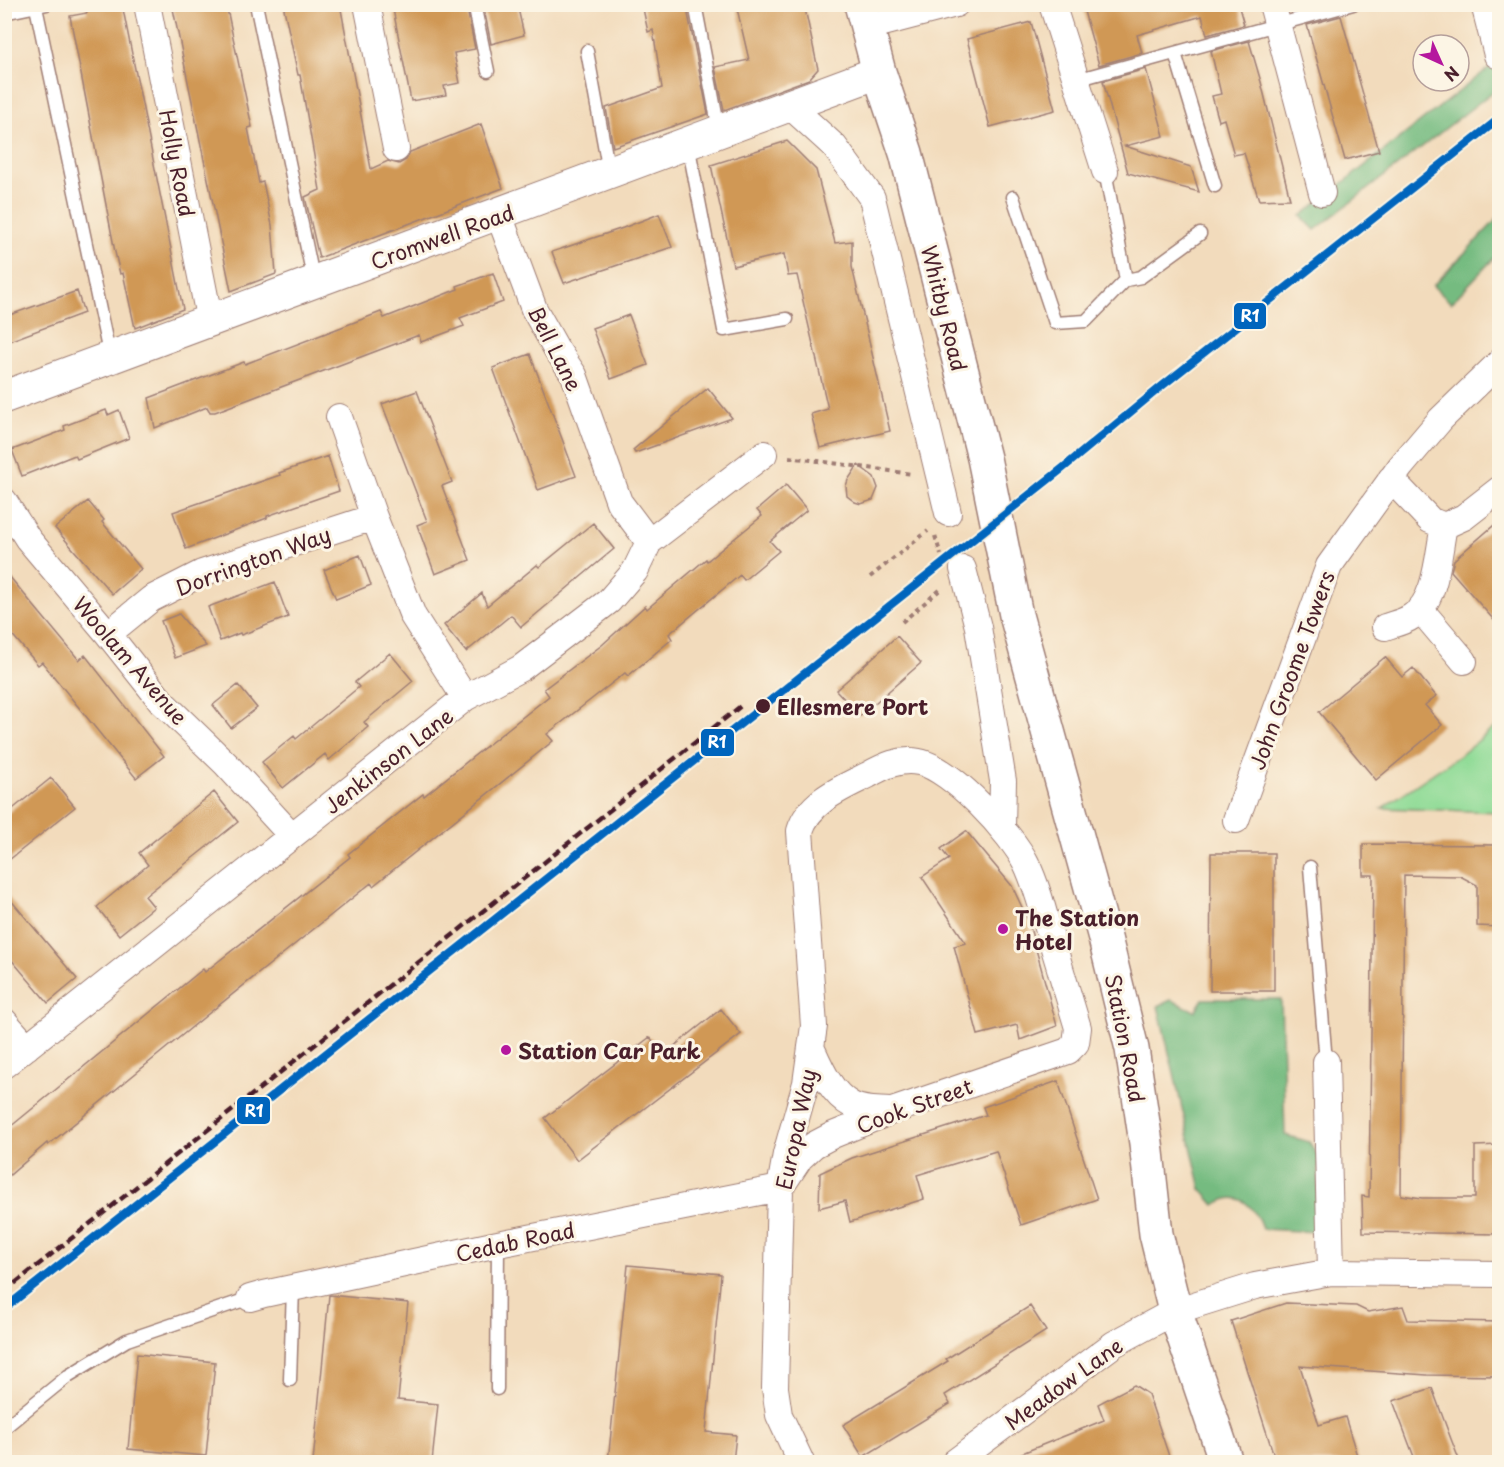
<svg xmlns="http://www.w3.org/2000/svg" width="1504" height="1467" font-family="'Playpen Sans',sans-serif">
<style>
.green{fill:#91db97;stroke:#6e7d61;stroke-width:1.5}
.forest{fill:#74bb80;stroke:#5f6d56;stroke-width:1.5}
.building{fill:#d09854}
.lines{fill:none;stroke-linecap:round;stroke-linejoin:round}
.service-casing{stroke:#9e7d74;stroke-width:15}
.minor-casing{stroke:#9e7d74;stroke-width:28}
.tertiary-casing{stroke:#9e7d74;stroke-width:34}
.primary-casing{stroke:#9e7d74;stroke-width:36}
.path{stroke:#9e7d74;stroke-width:4;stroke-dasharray:4.5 4.5;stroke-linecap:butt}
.service{stroke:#fff;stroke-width:12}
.minor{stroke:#fff;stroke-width:26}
.tertiary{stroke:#fff;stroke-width:32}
.primary{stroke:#fff;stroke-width:33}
.rail{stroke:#4a1f2b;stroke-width:4.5;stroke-dasharray:9 4.5;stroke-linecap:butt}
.rail-1-casing{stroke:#fcf5e5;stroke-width:12}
.rail-1{stroke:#0065bd;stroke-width:8}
.stop-dot{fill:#4a1f2b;stroke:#fcf5e5;stroke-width:2}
.poi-dot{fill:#b5179e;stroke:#fcf5e5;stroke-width:2}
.labels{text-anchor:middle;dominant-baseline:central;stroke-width:6;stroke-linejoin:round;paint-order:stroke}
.street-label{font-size:21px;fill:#4a1f2b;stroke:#fcf5e5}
.stop-label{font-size:21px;font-weight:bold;fill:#4a1f2b;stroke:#fcf5e5;text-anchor:start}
.poi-label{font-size:21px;font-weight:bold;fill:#4a1f2b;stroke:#fcf5e5;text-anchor:start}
.line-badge{stroke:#fcf5e5;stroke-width:2}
.badge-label{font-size:16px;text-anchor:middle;font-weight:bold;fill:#fff}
</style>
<rect width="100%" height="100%" fill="#fcf5e5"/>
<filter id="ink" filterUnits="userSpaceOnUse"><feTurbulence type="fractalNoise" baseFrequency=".0167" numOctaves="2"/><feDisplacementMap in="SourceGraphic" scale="12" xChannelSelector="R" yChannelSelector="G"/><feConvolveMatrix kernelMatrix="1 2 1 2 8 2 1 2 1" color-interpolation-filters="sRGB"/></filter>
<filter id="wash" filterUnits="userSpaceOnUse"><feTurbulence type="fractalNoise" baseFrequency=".008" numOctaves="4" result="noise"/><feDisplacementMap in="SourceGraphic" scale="24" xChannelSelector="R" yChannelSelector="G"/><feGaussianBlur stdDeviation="1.35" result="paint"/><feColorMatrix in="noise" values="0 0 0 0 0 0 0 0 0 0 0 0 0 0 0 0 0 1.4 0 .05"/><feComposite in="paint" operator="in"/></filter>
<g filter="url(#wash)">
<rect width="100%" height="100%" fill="#f2dbbc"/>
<path class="green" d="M1499 724V812L1382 808 1463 753Z"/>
<path class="forest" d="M1499 60V87L1315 230 1301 216Z
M1499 217V253L1451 303 1433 286Z
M1203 999H1281L1285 1135 1309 1142 1319 1158 1316 1232 1262 1229C1254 1206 1239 1188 1215 1205L1201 1189 1158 1006 1171 1000 1195 1011Z"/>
<g id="blocks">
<path class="building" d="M85 4H122L183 309 135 328 123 273 120 274 115 252 70 16 87 13Z
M172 4H226L252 127 248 128 259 183 263 182 272 225 276 274 231 291Z
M283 4H340L371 169 388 161 399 164 406 160 410 152 481 124 503 188 319 258 305 197 320 190 300 75H298Z
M392 4H466L475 49 454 53 460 83 444 86 446 95 411 101Z
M483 4H517L524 35 491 44Z
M642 4H686L708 114 613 147 606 108 662 88 653 30 648 32Z
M736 4H804L818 69 809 79 724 110 715 67 749 60Z
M1082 4H1238L1244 25 1207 35 1202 16 1137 35 1142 53 1099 65Z
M1341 16 1379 151 1345 160 1307 25Z
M1031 22 1055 110 990 127 967 39Z
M1249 41 1261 82 1290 199 1259 200 1244 153 1234 155 1224 119 1219 121 1212 96 1221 94 1211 51Z
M1146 69 1164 136 1125 146 1191 167 1199 192 1128 173 1103 81Z
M787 141 816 170 835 243 852 241V267L890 431 820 448 811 414 828 409 797 275 788 276 784 254 733 266 711 165Z
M659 214 672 247 564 283 552 252 623 228Z
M493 273 503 302 460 318 464 326 421 342 419 335 215 412H210L207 407 155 428 149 398 244 362 245 364 381 312 384 318 458 289 457 286Z
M77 291 84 313 4 343V317Z
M629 315 648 365 611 379 592 328Z
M530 354 576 476 538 490 493 368Z
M708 388 732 418 635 453 633 450Z
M417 391 452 482 442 486 470 560 435 574 417 525 427 521 382 404Z
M106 410 108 415 119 410 129 438 77 459 75 455 22 476 12 450 65 430 64 426Z
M328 456 339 491 267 516V518L186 549 173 512 280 475 279 473Z
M858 465 874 477 878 488 873 500 861 504 855 502 847 496 846 486 848 480Z
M786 485 807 510 770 541 779 551 744 580 740 575 669 634 672 639 628 676 625 673 547 734 553 741 373 886 371 883 208 1014 48 1145 47 1143 4 1180V1132L203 969 205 972 350 857 348 854 423 794 424 796 549 696 544 689 602 645 645 606 647 609 706 559 707 561 762 516 757 510Z
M88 501 104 520 102 522 141 569 112 594 55 528Z
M1500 520V627L1451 571 1454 560Z
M593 523 614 549 521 627 511 615 466 652 444 625 482 593 487 606 537 565 539 567Z
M360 555 371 585 336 599 324 570Z
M4 570 79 660 85 655 164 756 136 778 42 662 38 665 4 625Z
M275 582 288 617 241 635 240 633 220 641 208 607Z
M179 614 206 646 175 658 161 621Z
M897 636 921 663 860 716 836 690Z
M390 653 413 681 364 722 368 727 329 760 325 754 283 788 262 762 294 736 296 739 359 687 355 682Z
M1385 657 1402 677 1413 668 1436 696 1425 705 1442 725 1376 780 1319 712Z
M238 685 257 708 231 728 213 705Z
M51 778 75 807 4 864V816Z
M214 792 238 822 145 896 154 907 119 935 97 907 148 865 139 853Z
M966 831 1012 886 1028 920 1057 1026 1020 1040 1017 1025 978 1035 954 946 966 943 922 877 949 859 941 849Z
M1363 844 1500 845V927L1477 926V885L1460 876 1404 875 1401 1195 1422 1198H1475V1146L1500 1145V1234L1363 1232 1362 1196 1369 1197 1373 875H1363Z
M1211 853H1274V991H1210Z
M4 892 77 979 48 1003 4 951Z
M721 1009 741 1034 577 1160 545 1118 650 1037 663 1055Z
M1058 1081 1097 1199 1021 1225 996 1151 917 1175 924 1199 850 1222 845 1201 819 1208 820 1173 852 1158 986 1115 983 1107Z
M628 1265 721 1274 706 1432 736 1435 733 1462H608Z
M329 1295 408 1303 398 1400 438 1404 432 1462H313Z
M1286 1303 1356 1306 1368 1312 1403 1306 1408 1320 1500 1322V1376L1427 1375 1300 1366 1319 1425 1345 1417 1359 1462H1276L1231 1321Z
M1030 1306 1046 1331 945 1395 950 1404 863 1457 843 1425 948 1361 946 1359Z
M137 1354 215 1362 206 1456 128 1449Z
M1134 1385 1148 1394 1171 1462H1000L1104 1420 1098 1404Z
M1432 1388 1451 1439 1460 1462H1416L1408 1441 1393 1401Z"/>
</g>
</g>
<g filter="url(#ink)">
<use href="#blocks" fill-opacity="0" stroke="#9e7d74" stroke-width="1.5"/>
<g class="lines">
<defs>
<path id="service" d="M256 4 314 282
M474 4 488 71
M695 4 719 130
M36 7 110 358
M4 13 47 4
M587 51 609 172
M1175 53 1215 186
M1076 80 1353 4
M688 144 724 330 787 319
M1105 171 1126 280
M1013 197 1055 323 1086 321 1126 280 1141 277 1200 234
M1310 867 1326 1062
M290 1380 293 1288
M497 1389 498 1244
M4 1428 68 1376 127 1340 250 1298"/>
<path id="minor" d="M147 4 210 322
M367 4 396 149
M1052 4 1105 171
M1272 4 1322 193
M1484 4 1497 55
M868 27 956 4
M789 105 834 146 872 198 948 513
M499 215 534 309 557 350 574 375 619 502 649 542
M339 417 374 517 413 616 465 698
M1391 479 1430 520 1444 526 1464 517 1500 489
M4 501 28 539 108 634 162 702 226 764 292 836
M963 569 978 627 1003 781 1002 827
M1420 609 1464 661
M1385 627C1393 624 1404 622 1411 617 1437 602 1438 553 1444 526
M108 634 151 599 202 573 374 517
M1236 820 1329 566 1401 466 1441 419 1500 362
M4 1021 27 1047
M811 1047C820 1067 831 1094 852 1105 863 1111 877 1110 889 1111
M1326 1062 1331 1272
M4 1065 465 698 521 668 609 601 635 571 649 542 764 454
M780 1188 800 1158 814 1145 833 1135 892 1111 1068 1051 1076 1043 1078 1028C1068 994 1058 961 1048 928 1042 906 1036 884 1026 863 1012 834 951 768 919 762 900 758 884 766 868 775 842 788 809 801 800 831L814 1026 806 1083 786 1154 780 1188 775 1388 779 1415 801 1462
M250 1298 264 1294 498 1244 780 1188
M955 1462 1114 1344 1175 1311 1255 1286 1331 1272 1500 1274"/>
<path id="tertiary" d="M4 397 879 72"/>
<path id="primary" d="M861 4 879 72 906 153 984 458 1016 615 1105 938 1132 1049 1146 1143 1156 1234 1175 1311 1226 1462"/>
</defs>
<use href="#service" class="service-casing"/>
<use href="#minor" class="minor-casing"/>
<use href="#tertiary" class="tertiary-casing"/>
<use href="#primary" class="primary-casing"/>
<path class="path" d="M789 457 912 474
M935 536 941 555
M870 577 928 531
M902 622 941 589"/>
<use href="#service" class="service"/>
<use href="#minor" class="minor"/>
<use href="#tertiary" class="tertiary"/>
<use href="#primary" class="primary"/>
<path class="rail" d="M4 1292 742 705
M4 1309 751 715"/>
<defs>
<path id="rail-1" d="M4 1309 1063 468 1162 386 1500 118"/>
</defs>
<use href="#rail-1" class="rail-1-casing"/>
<use href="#rail-1" class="rail-1"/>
</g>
</g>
<circle class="stop-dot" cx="763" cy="706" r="8"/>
<g class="poi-dot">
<circle cx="1003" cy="929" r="6"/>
<circle cx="506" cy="1050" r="6"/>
</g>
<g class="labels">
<g class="street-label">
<text transform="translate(178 163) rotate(79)">Holly Road</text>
<text transform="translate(442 236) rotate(-20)">Cromwell Road</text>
<text transform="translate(945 308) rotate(76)">Whitby Road</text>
<text transform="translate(556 348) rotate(63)">Bell Lane</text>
<text transform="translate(253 560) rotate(-20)">Dorrington Way</text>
<text transform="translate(131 660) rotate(49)">Woolam Avenue</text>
<text transform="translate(1291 670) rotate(-70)">John Groome Towers</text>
<text transform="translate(388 760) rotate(-38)">Jenkinson Lane</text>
<text transform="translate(1126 1038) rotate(79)">Station Road</text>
<text transform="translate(914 1105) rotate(-20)">Cook Street</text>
<text transform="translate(795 1129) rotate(-78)">Europa Way</text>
<text transform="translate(515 1241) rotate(-12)">Cedab Road</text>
<text transform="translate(1063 1383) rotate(-36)">Meadow Lane</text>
</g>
<g class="stop-label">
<text x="777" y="706">Ellesmere Port</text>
</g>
<g class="poi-label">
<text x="1015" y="917">The Station<tspan x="1015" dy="24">Hotel</tspan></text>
<text x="518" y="1050">Station Car Park</text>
</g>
</g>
<g class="line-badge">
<rect x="1233" y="302" width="34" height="28" rx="6" fill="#0065bd"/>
<rect x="700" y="728" width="35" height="29" rx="6" fill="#0065bd"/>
<rect x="236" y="1096" width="35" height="29" rx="6" fill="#0065bd"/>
</g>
<g class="badge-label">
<text x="1250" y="322">R1</text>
<text x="717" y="748">R1</text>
<text x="254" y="1117">R1</text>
</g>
<rect width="1504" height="1467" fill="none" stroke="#fcf5e5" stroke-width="24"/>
<g transform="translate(1441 63) rotate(135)"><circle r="28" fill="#fcf5e5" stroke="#b59f9b" stroke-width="1.5"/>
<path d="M0-4.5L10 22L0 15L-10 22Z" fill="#b5179e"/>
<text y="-9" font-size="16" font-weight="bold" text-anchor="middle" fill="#4a1f2b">N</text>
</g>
</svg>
